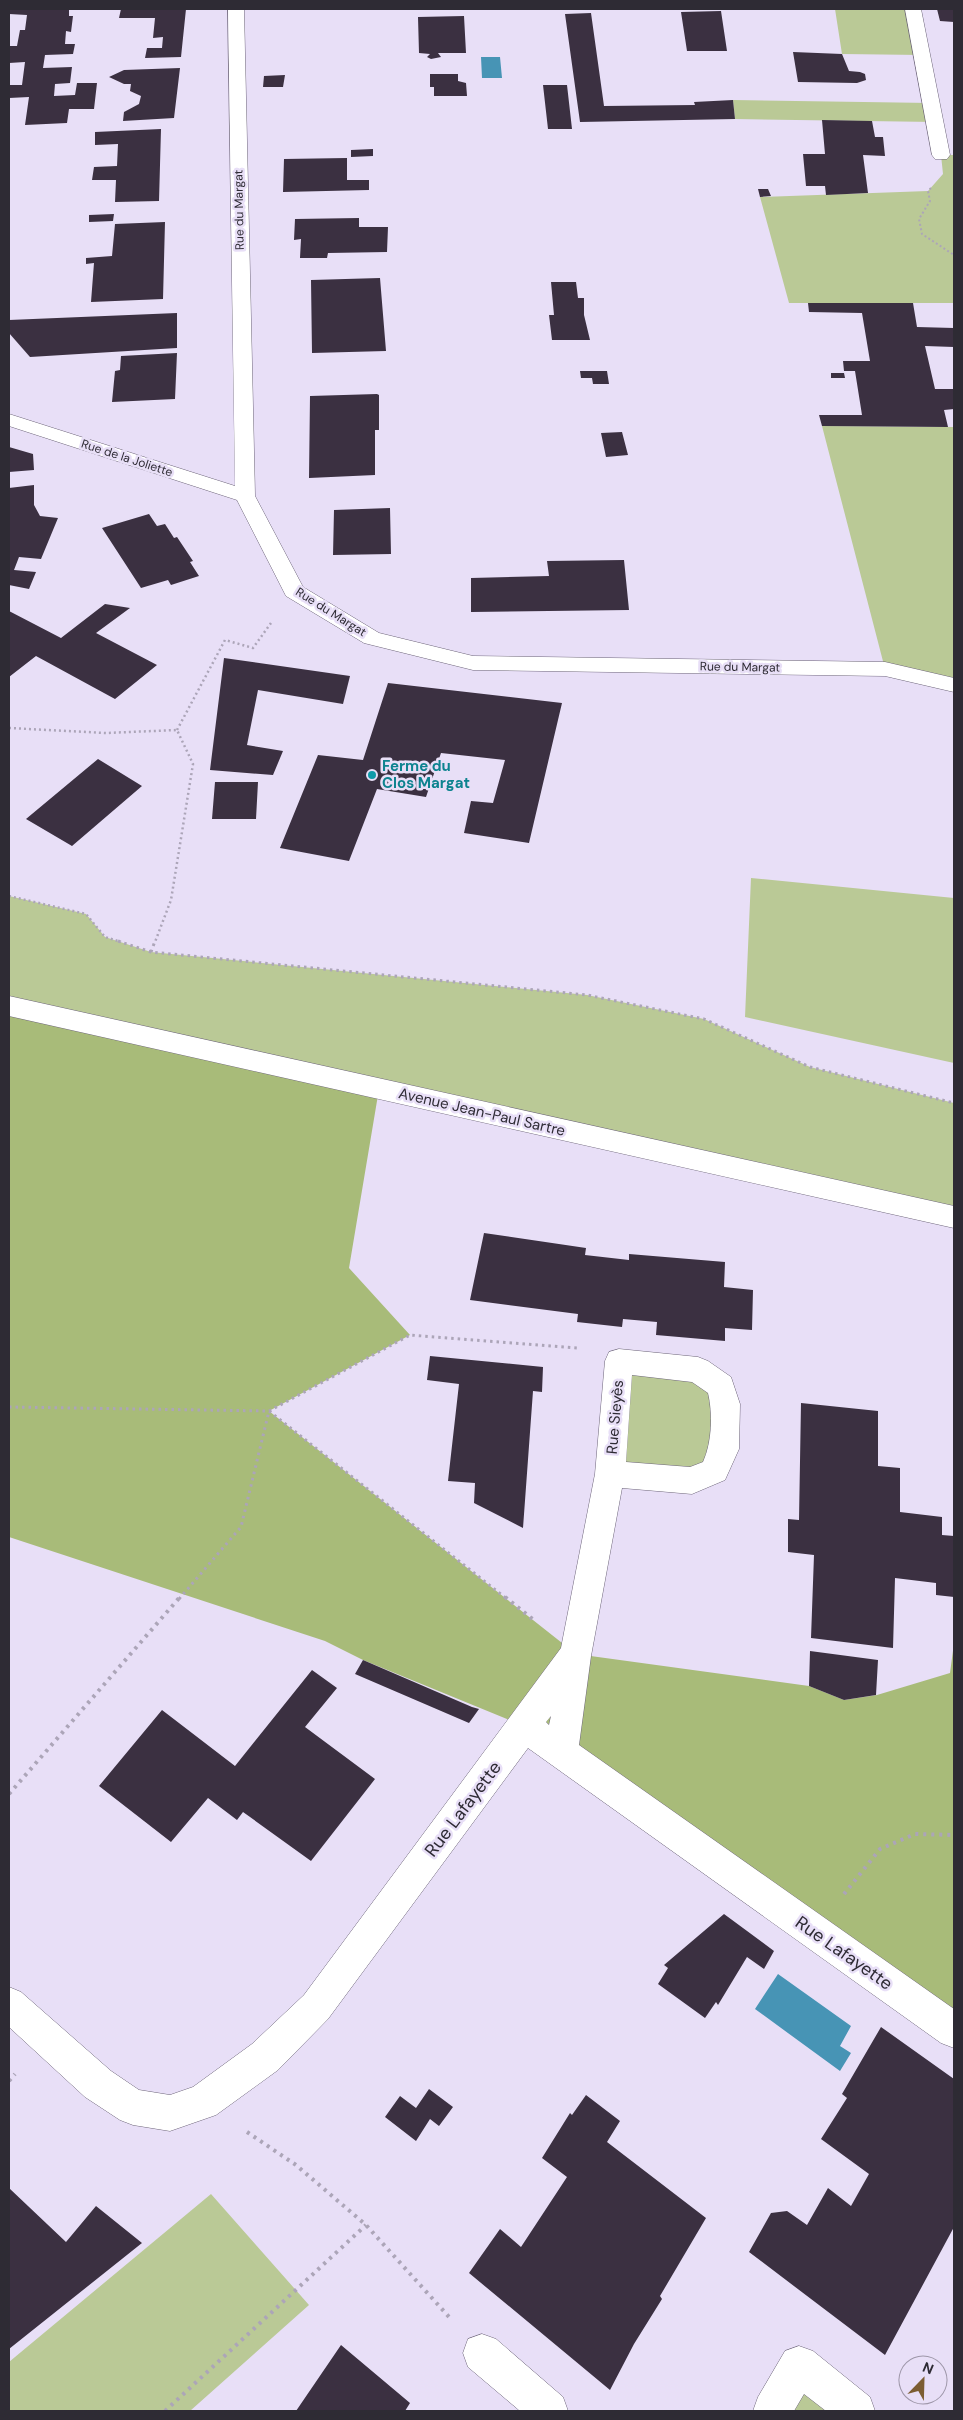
<svg xmlns="http://www.w3.org/2000/svg" width="963" height="2420" font-family="'DM Sans',sans-serif">
<style>
.green{fill:#bac996}
.forest{fill:#a8bb79}
.water{fill:#4794b5}
.building{fill:#3b3041}
.lines{fill:none;stroke-linecap:round;stroke-linejoin:round}
.minor-casing{stroke:#6e667a;stroke-width:1}
.secondary-casing{stroke:#6e667a;stroke-width:1}
.path-far3{stroke:#aca5b8;stroke-width:2;stroke-dasharray:2 2.5;stroke-linecap:butt}
.path-far2{stroke:#aca5b8;stroke-width:2.5;stroke-dasharray:2 3;stroke-linecap:butt}
.path-far1{stroke:#aca5b8;stroke-width:3;stroke-dasharray:2.5 4;stroke-linecap:butt}
.path{stroke:#aca5b8;stroke-width:4;stroke-dasharray:3 5;stroke-linecap:butt}
.minor{fill:#fff;fill-rule:evenodd}
.secondary{fill:#fff;fill-rule:evenodd}
.culture-dot{fill:#0f9aa8;stroke:#e8dff7;stroke-width:2}
.labels{text-anchor:middle;dominant-baseline:central;stroke-width:5;stroke-linejoin:round;paint-order:stroke}
.far-street-label{font-size:12px;fill:#2e2b34;stroke:#e8dff7}
.culture-label{font-size:15px;font-weight:bold;fill:#0d838f;stroke:#e8dff7;text-anchor:start}
.street-label{font-size:15px;fill:#2e2b34;stroke:#e8dff7}
.near-street-label{font-size:18px;fill:#2e2b34;stroke:#e8dff7}
</style>
<rect width="100%" height="100%" fill="#e8dff7"/>
<path class="green" d="M835 9H913L922 55 842 54Z
M733 100 931 103 935 122 735 119Z
M941 155H954V303H789L760 197 928 191 943 174Z
M822 426 954 427V685L885 669Z
M751 878 954 898V1063L745 1017Z
M9 896 86 914 105 937 151 952 587 995 704 1019 810 1067 954 1103V1217L9 1006Z
M619 1361 721 1386 714 1471 610 1474Z
M211 2194 309 2305 190 2411H9V2362Z
M799 2365 856 2411H772Z"/>
<path class="forest" d="M9 1006 379 1089 349 1268 410 1335 269 1411 576 1654 809 1686 844 1700 877 1695 950 1673 954 1643V2030L524 1726 363 1660 325 1641 9 1537Z"/>
<path class="water" d="M481 57H500L502 78H482Z
M778 1974 851 2026 840 2046 851 2053 840 2071 755 2009Z"/>
<path class="building" d="M9 9H69V16H73L71 32 66 31 65 44H75L73 54 45 55 43 68 72 67 70 83 55 84 54 96 75 95 77 83H97L94 109H69L67 123 25 125 29 97 9 98V85H22L25 62 9 63V46H17L20 30H25L27 15 9 14Z
M121 9H186L181 57 145 58 147 48H162L163 37 153 38 155 18H119Z
M937 9H954V22L940 21Z
M721 11 727 51H687L681 12Z
M591 13 604 106 695 105 694 102 733 100 735 119 580 122 565 14Z
M464 16 466 53H438L441 57 431 59 427 57 430 54 419 53 418 17Z
M793 52 842 54 849 71 860 72 865 74 866 80 857 83 798 82Z
M180 68 174 118 123 121 124 112 139 104 141 96 130 91 131 84H124L109 77 124 70Z
M430 74H458V81L466 83 467 96H434V87H430Z
M285 75 283 87H263L264 76Z
M543 85H567L572 129H548Z
M822 120 872 121 875 137H883L885 156 863 155 868 193 826 195 825 186H806L803 154H825Z
M161 129 159 201 115 202 116 180H92L94 167 117 166 118 144 95 145V132Z
M373 149V156L351 157V150Z
M347 158V180H369V190L283 192 284 159Z
M758 189H768L771 196 760 197Z
M114 214 113 221 89 222V215Z
M359 218V227H388L387 252 328 253 327 258H300L301 239 294 240 295 219Z
M165 222 163 299 91 302 94 263 86 264V258L112 256 115 224Z
M380 278 386 351 312 353 311 280Z
M551 282H576L578 298H584V315L590 340H552L549 315H554Z
M808 303H913L917 327 954 328V347L925 346 935 389H954V409L944 410 948 427 822 426 819 415H862L855 371H844L843 361H870L862 313 809 312Z
M177 313V348L30 357 9 333V320Z
M177 353 175 399 112 402 115 371 120 370 121 356Z
M580 371H607L609 384H593L592 378H581Z
M831 373H844L845 378H831Z
M377 394 379 395V430H375V475L309 478 310 396Z
M622 432 628 455 606 457 601 433Z
M9 447 33 454 34 470 9 472Z
M34 485V505L40 516 58 518 41 559 19 557 14 570 36 572 29 589 9 585V488Z
M390 508 391 554 333 555 334 510Z
M149 514 157 526 165 524 174 538 177 537 193 561 190 562 199 576 171 585 168 580 141 588 102 528Z
M624 560 629 610 471 612V578L549 576 547 561Z
M105 604 130 608 96 633 157 665 115 699 36 656 9 677V611L61 638Z
M224 658 350 676 343 704 258 690 247 745 283 751 273 775 210 770Z
M388 683 562 703 529 843 464 833 471 801 493 803 505 760 441 753 426 797 377 789 349 861 280 848 318 755 363 760Z
M98 759 142 786 72 846 26 819Z
M215 782H258L256 819H212Z
M484 1233 586 1248 585 1255 629 1260V1254L725 1262 724 1287 753 1290 752 1330 725 1328V1341L656 1335 657 1322 623 1319 622 1327 577 1322 578 1314 470 1300Z
M430 1356 543 1367 542 1392 533 1391 523 1528 474 1503 475 1483 448 1481 459 1384 427 1380Z
M801 1403 878 1411V1466L900 1468V1512L942 1517V1535L954 1536V1597L936 1595V1583L895 1578 893 1648 811 1638 814 1555 788 1552V1519L799 1520Z
M810 1651 878 1660 876 1695 844 1700 809 1686Z
M363 1660 472 1707 479 1709 469 1723 355 1674Z
M312 1670 337 1688 305 1727 375 1779 311 1861 243 1812 237 1820 208 1798 171 1842 99 1786 162 1710 235 1766Z
M724 1914 774 1951 764 1969 747 1957 718 2005 716 2002 705 2018 658 1984 668 1968 664 1965Z
M881 2027 954 2079V2227L885 2355 749 2252 771 2213 787 2211 807 2225 828 2188 851 2206 869 2174 821 2139 847 2098 842 2094Z
M429 2089 453 2107 439 2126 430 2119 416 2141 385 2117 400 2096 416 2108Z
M586 2095 620 2121 607 2142 706 2218 660 2296 662 2299 634 2344 610 2390 469 2273 500 2229 521 2247 567 2177 542 2158 570 2113 572 2115Z
M9 2188 66 2242 96 2206 142 2243 9 2349Z
M341 2345 410 2403 405 2411H296Z"/>
<g class="lines">
<defs>
<path id="minor" d="M228 9H244L255 496 303 587 379 633 473 656 885 662 954 678V692L885 676 473 670 372 645 364 643 286 596 237 500 9 426V414L235 486Z
M905 9H921L950 155 947 159H935L932 155Z
M619 1349 698 1357 708 1361 731 1377 740 1404 739 1449 725 1480 692 1494 622 1488 591 1656 579 1745 954 2009V2048L941 2043 528 1748 328 2019 278 2070 216 2115 170 2131 133 2125 120 2120 85 2097 9 2027V1987L21 1992 111 2071 139 2090 170 2095 193 2087 252 2044 304 1995 561 1648 595 1474 605 1361 609 1352ZM632 1375 692 1382 708 1393C713 1414 712 1442 703 1462L690 1467 626 1462ZM551 1716 549 1725 546 1722Z
M482 2334 496 2339 563 2397 568 2411H520L468 2367 463 2353 468 2339Z
M799 2346 813 2351 870 2397 875 2411H826L804 2394 794 2411H753L758 2397 785 2351Z"/>
<path id="secondary" d="M9 996 954 1206V1228L9 1016Z"/>
</defs>
<use href="#minor" class="minor-casing"/>
<use href="#secondary" class="secondary-casing"/>
<path class="path-far3" d="M931 188 928 191 930 201 919 219 922 234 954 255"/>
<path class="path-far2" d="M9 728 106 733 177 730 193 764 171 900 155 942
M177 730 225 640 253 648 271 623
M9 896 86 914 105 937 121 942"/>
<path class="path-far1" d="M118 941 151 952 587 995 704 1019 810 1067 954 1103
M151 952 155 941
M9 1407 269 1411 410 1335 577 1348
M179 1599 241 1527 269 1411 507 1599"/>
<path class="path" d="M505 1597 535 1621
M9 1794 180 1597
M844 1894 880 1849 915 1834 954 1835
M9 2081 15 2074
M247 2132 296 2165 366 2225 450 2318
M165 2411 366 2225"/>
<use href="#minor" class="minor"/>
<use href="#secondary" class="secondary"/>
</g>
<circle class="culture-dot" cx="372" cy="775" r="5"/>
<g class="labels">
<g class="far-street-label">
<text transform="translate(239 210) rotate(-91)">Rue du Margat</text>
<text transform="translate(127 458) rotate(18)">Rue de la Joliette</text>
<text transform="translate(331 612) rotate(32)">Rue du Margat</text>
<text transform="translate(740 667) rotate(1)">Rue du Margat</text>
</g>
<g class="culture-label">
<text x="382" y="766">Ferme du<tspan x="382" dy="17">Clos Margat</tspan></text>
</g>
<g class="street-label">
<text transform="translate(482 1112) rotate(13)">Avenue Jean-Paul Sartre</text>
<text transform="translate(615 1417) rotate(-85)">Rue Sieyès</text>
</g>
<g class="near-street-label">
<text transform="translate(463 1809) rotate(-53)">Rue Lafayette</text>
<text transform="translate(844 1953) rotate(35)">Rue Lafayette</text>
</g>
</g>
<rect width="963" height="2420" fill="none" stroke="#2e2b34" stroke-width="20"/>
<g transform="translate(923 2380) rotate(23)"><circle r="24" fill="#e8dff7" stroke="#9e97a9"/>
<path d="M0-4L9 19L0 12L-9 19Z" fill="#7c5d32"/>
<text y="-8" font-size="14" font-weight="bold" text-anchor="middle" fill="#2e2b34">N</text>
</g>
</svg>
